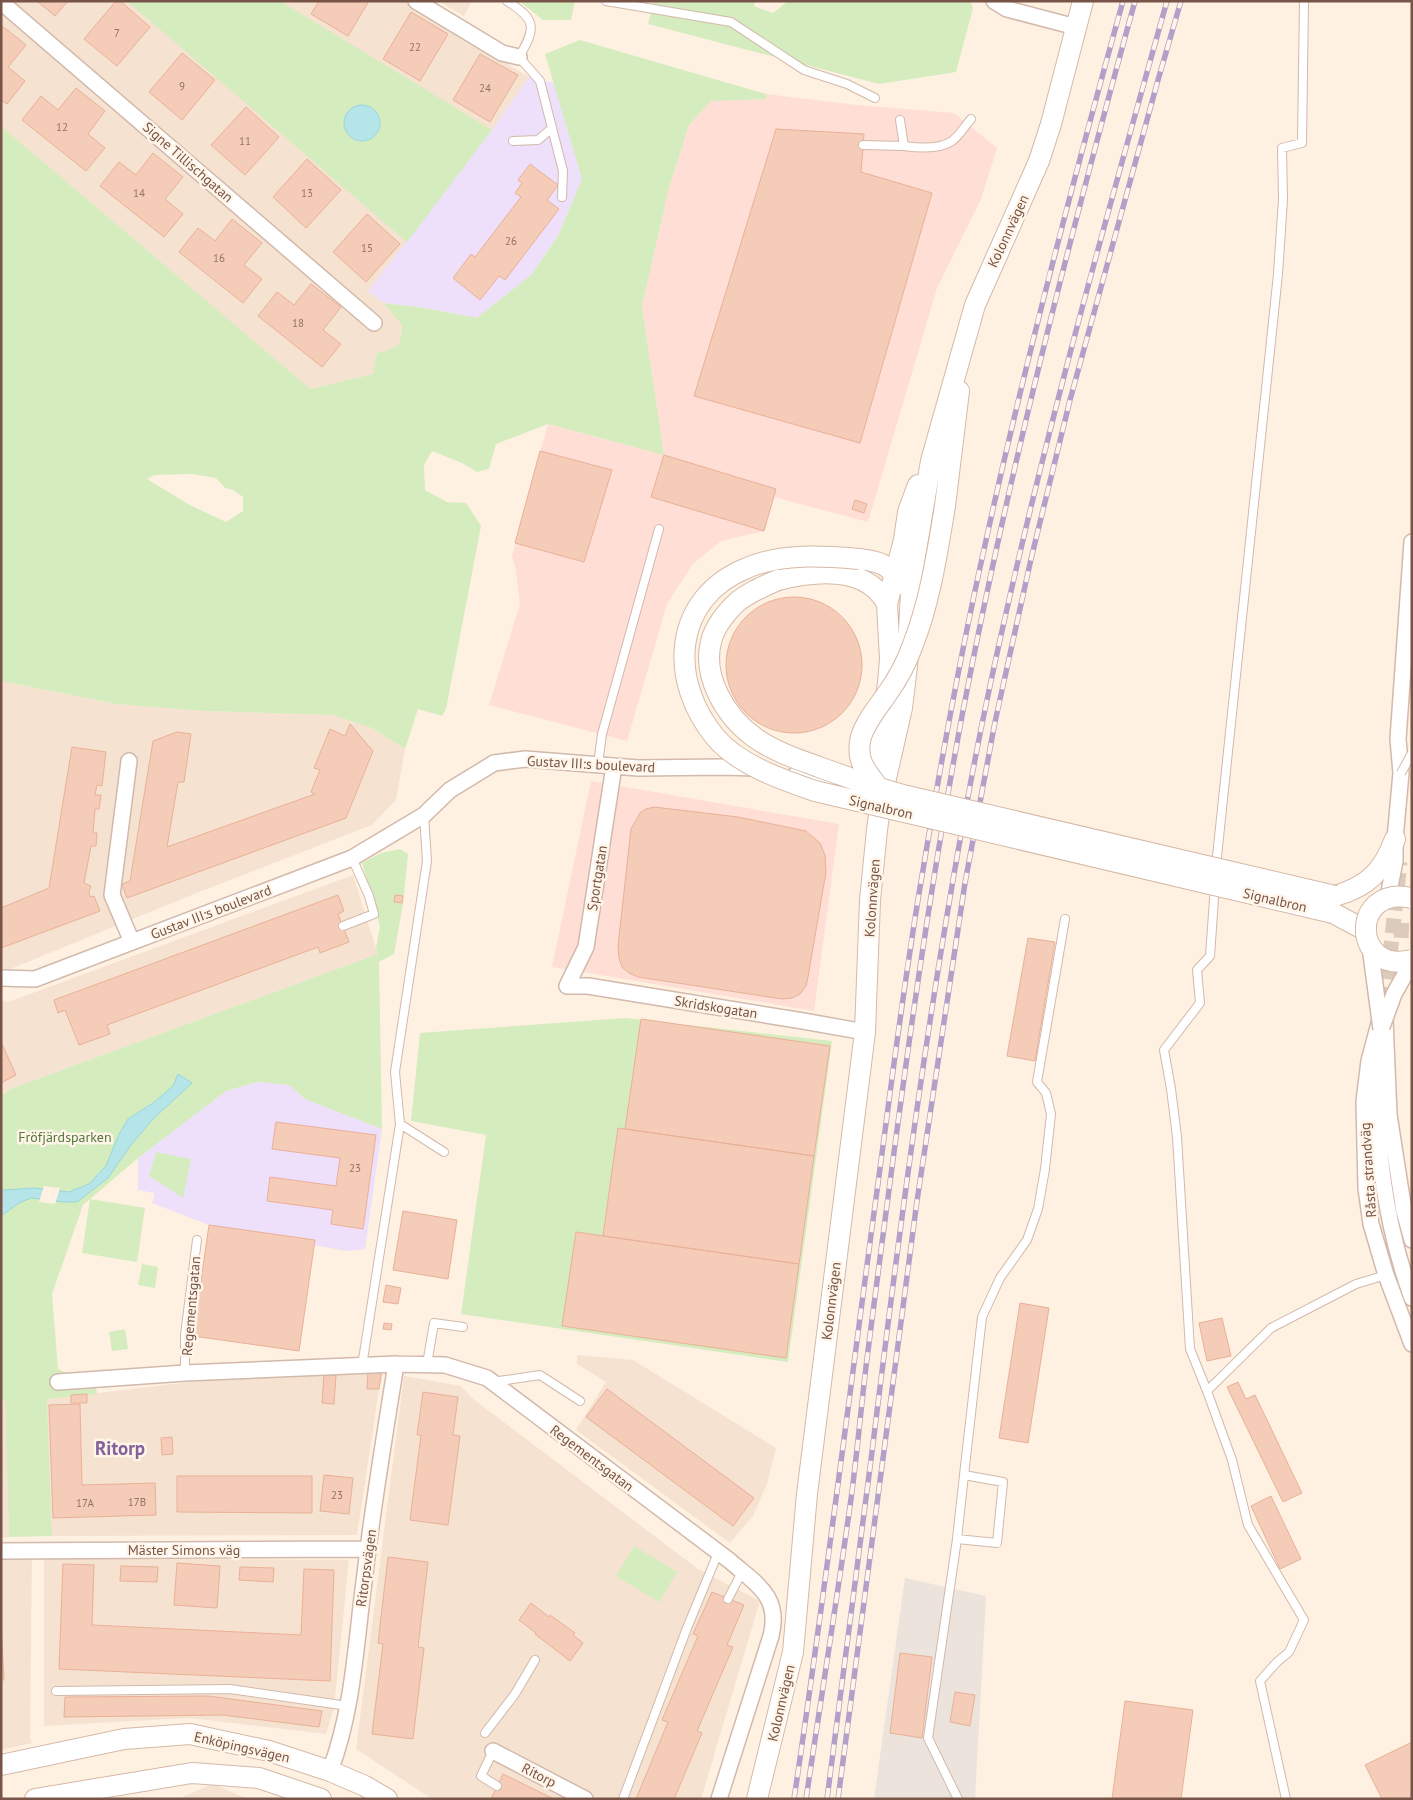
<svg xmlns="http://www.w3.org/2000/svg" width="1413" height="1800" font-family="'PT Sans',sans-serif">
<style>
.residential{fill:#f6e2d0}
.commercial{fill:#ffded5}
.industrial{fill:#ece3dd}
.education{fill:#eedffa}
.green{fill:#d5ecbf;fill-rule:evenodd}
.water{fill:#b5e5e8;stroke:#9bd5db}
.pier{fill:#fef1e2}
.building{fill:#f5ccb8;stroke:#e9b097}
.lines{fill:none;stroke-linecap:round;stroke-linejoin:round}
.street-tunnel{stroke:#dccabb;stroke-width:15;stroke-dasharray:15 8;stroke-linecap:butt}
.lane-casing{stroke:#d2b9ab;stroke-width:10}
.street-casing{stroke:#d2b9ab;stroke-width:18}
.secondary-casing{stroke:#d5b9a7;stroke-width:22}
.lane{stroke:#fff;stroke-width:8}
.street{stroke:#fff;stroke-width:15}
.secondary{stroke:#fff;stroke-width:20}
.rail-casing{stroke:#b2a0c8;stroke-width:5.5}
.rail{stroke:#fff5e9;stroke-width:4;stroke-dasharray:11;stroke-linecap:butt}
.lane-bridge-casing{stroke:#d2b9ab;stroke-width:10;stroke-linecap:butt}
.street-bridge-casing{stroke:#d2b9ab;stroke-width:18;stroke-linecap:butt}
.secondary-bridge-casing{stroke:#d5b9a7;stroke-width:22;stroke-linecap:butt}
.lane-bridge{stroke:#fff;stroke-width:8}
.street-bridge{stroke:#fff;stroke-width:15}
.secondary-bridge{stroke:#fff;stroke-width:20}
.labels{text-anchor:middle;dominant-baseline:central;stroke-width:5;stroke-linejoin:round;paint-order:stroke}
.number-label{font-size:11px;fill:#967263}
.street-label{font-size:14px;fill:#775447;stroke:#fff5e9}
.park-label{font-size:14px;fill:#52783c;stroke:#fff5e9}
.district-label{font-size:19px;font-weight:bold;fill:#84629b;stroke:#fff5e9}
</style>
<rect width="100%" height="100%" fill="#fef1e2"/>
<path class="residential" d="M1 1H404L529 77 492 130 369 291 383 303 402 325 401 338 399 345 392 349 377 353 373 374 309 389 1 126Z
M438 1H472L464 16Z
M1 681 116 704 205 711 333 715 372 728 405 749 396 800 372 825 204 890 8 970 1 968Z
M353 875 378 954 13 1088 1 1094V1001L8 1002Z
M577 1355 633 1360 776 1448 767 1484 753 1516 730 1543 576 1430 606 1382 577 1364Z
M382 1370 357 1535 52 1536 47 1399 190 1382 324 1374 336 1375Z
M404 1376 461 1386 472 1398 698 1569 760 1601 701 1799H432L356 1749Z
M1 1400H5L9 1537 1 1538Z
M32 1551 30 1737 32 1743 1 1750V1552Z
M44 1558 349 1560 334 1707 326 1734 189 1718 44 1726Z
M213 1784 248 1799H183L184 1796Z"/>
<path class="commercial" d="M766 94 857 105 954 113 997 148 981 199 937 288 868 522 774 497 764 531 721 541 693 564 667 604 627 741 489 705 520 604 516 570 512 556 548 424 664 455 642 306 669 188 689 125 711 100 765 99Z
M591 781 839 824 814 1011 552 967Z"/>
<path class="industrial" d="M905 1578 986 1596 975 1799H874Z"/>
<path class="education" d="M529 77 554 83 582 179 558 236 532 274 477 318 425 308 383 303 368 291 492 130Z
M259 1082 289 1085 305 1099 382 1129 365 1249 346 1251 209 1225 152 1203 155 1193 138 1190V1158L226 1091Z"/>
<path class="green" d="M127 1H280L492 130 407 242Z
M519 1H575L571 20H543Z
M654 1H755L754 6 773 13 788 1H970L973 8 956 72 879 84 648 24Z
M580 40 766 94V99L711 101 689 125 669 188 642 306 664 455 548 424 496 444 489 469 477 472 462 463 432 451 424 465 425 490 447 502 466 503 481 526 446 709 442 716 418 709 405 749 372 728 333 715 205 711 116 704 1 681V126L310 389 373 374 377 353C398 348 401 347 402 325L383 303 425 308 477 318 532 274 558 236 582 179 545 54ZM191 474 216 478 225 488 233 490 243 497V511L226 522 188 504 147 479 154 475Z
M400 849 408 854 403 904 394 954 379 962 382 1129 305 1099 289 1085 258 1082 226 1091 138 1158 83 1205 52 1294 58 1369 96 1387 97 1394 47 1399 52 1536 9 1537 5 1400H1V1095L13 1088 378 954 376 948 380 926 362 863 381 853Z
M626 1018 832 1041 788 1362 461 1314 486 1135 411 1121 420 1033Z
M156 1152 191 1159 183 1198 149 1176Z
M90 1199 145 1208 137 1262 82 1253Z
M142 1264 158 1267 155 1288 138 1285Z
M125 1329 128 1349 112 1351 109 1332Z
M634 1546 677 1572 659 1602 616 1576Z"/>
<path class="water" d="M344 123a18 18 0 1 1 36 0a18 18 0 1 1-36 0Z
M178 1074 192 1083 153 1119 131 1145 108 1178 77 1202H64L31 1198 19 1203 1 1216V1188L4 1190 34 1188 69 1192 89 1184 106 1166 119 1134 128 1119 153 1103 173 1086Z"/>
<path class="pier" d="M44 1186 60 1188 55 1204 39 1202Z"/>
<path class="building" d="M37 1H68L55 16Z
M116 1H120L150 27 117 66 84 39Z
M319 1H369L348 36 311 14Z
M411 12 448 34 420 81 383 59Z
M1 25 26 45 8 67 25 81 7 104 1 100Z
M182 53 215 80 182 120 149 92Z
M480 54 518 75 490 122 453 100Z
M76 88 105 111 88 134 105 148 86 171 22 120 41 96 58 110Z
M246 107 279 137 245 175 211 145Z
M776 129 864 134 861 172 932 193 860 443 694 396Z
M153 153 183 177 165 199 183 214 164 237 100 186 119 162 136 175Z
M307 159 341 190 306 228 273 197Z
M530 164 558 185 547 200 559 209 505 280 499 276 480 300 453 278 471 254 475 257 521 197 515 193 522 183 518 180Z
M367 214 400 244 366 282 333 252Z
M232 219 262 243 244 265 262 279 243 303 179 252 198 228 215 241Z
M311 284 341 307 323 330 341 344 322 367 258 316 277 292 294 305Z
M540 451 612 470 584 562 515 543Z
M664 455 776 489 764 531 651 497Z
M855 500 867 504 864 513 852 509Z
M726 665a68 68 0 1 1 136 0a68 68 0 1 1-136 0Z
M350 724 373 751 346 818 127 898 122 884 130 881 153 741 177 732 191 734 184 782H178L167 847 315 794 311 792 320 770 314 768 330 729 345 736Z
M72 747 106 752 102 786 97 785 95 795H101L99 809H95L93 833H97L96 846H91L84 883 91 886 89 892 90 897 94 896 100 911 1 948V908L49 888Z
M654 807 738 817 806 831 820 843 825 855 826 872 808 977 806 986 800 994 792 998 782 999 638 977 629 973 622 967 619 958 618 946 631 829 640 813 646 809Z
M338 895 344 911 338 914 349 942 320 953 318 947 107 1025 110 1034 79 1045 65 1010 58 1013 54 1000Z
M395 895 403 896 402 903 394 902Z
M1028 938 1055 942 1035 1061 1007 1056Z
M641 1019 830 1046 814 1156 625 1129Z
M1 1042 16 1075 1 1083Z
M276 1122 376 1135 363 1229 331 1224 333 1210 267 1201 270 1177 336 1186 340 1158 272 1149Z
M618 1128 814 1156 799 1264 603 1236Z
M403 1211 457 1220 448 1279 393 1270Z
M209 1225 315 1240 299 1351 193 1336Z
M576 1232 799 1264 786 1358 562 1326Z
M386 1285 401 1288 398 1304 383 1302Z
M1020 1303 1049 1308 1028 1443 999 1438Z
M1222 1318 1231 1356 1207 1361 1199 1323Z
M384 1323 392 1324 391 1330 383 1329Z
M382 1370 379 1389H367L368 1371Z
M324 1374 336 1375 334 1404 322 1403Z
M1238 1382 1246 1399 1255 1395 1302 1493 1283 1502 1227 1387Z
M607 1389 754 1498 733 1526 586 1417Z
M423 1392 458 1397 453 1435 460 1436 448 1525 410 1520 421 1435H417Z
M87 1394V1403H71V1395Z
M80 1404 82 1485 155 1483 156 1515 53 1518 49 1405Z
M172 1437 173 1454 162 1455 161 1438Z
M324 1475 353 1478 349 1514 320 1511Z
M177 1476H312V1513L177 1512Z
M1271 1496 1301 1559 1280 1569 1251 1506Z
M388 1557 428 1562 418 1647 424 1648 413 1739 372 1734 383 1644 378 1643Z
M177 1563 220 1566 217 1608 174 1605Z
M63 1564 94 1565 92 1625 301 1635 304 1569 334 1570 330 1681 59 1669Z
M121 1566 158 1567 157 1582 120 1581Z
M240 1567 274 1568 273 1582 239 1580Z
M712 1592 744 1605 727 1645 733 1647 697 1731 702 1733 674 1799H636L668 1722 662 1720 698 1636 693 1634Z
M531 1603 549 1617 550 1615 575 1633 573 1635 583 1643 570 1661 535 1634 536 1633 519 1620Z
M1 1626 4 1680H1Z
M900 1653 932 1657 922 1738 890 1733Z
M955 1692 975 1695 970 1726 950 1722Z
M208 1696 322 1711 319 1727 223 1715 64 1717 65 1697Z
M1125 1701 1193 1710 1181 1799H1112Z
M1412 1742V1799H1382L1365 1765Z
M503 1774 554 1799H491Z"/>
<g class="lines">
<path class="street-tunnel" d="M1394 930 1412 931
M1385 1002 1400 862"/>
<defs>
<path id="lane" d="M507 1C537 20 536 28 519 57L540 81 563 171 562 197
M606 1 731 22 804 70 847 84 875 98
M900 120 904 146C918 148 939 150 952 141 959 136 965 126 971 119
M513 141 538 140 552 128
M863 145 904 146
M598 764 602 734 659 529
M424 815 427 861 395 1072 400 1124 444 1152
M1216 866 1278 274 1283 199 1282 148 1302 143 1304 1
M343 926 374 914 369 896 352 858
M427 1364 434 1323 463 1327
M362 1366 400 1124
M185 1373V1335L197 1240
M494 1384 499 1381 540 1375 580 1401
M1207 1391 1190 1349 1177 1137 1171 1089 1164 1050 1200 1003 1197 970 1210 956 1215 885
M964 1475 982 1317 1000 1278 1027 1240 1038 1209 1045 1169 1051 1114 1046 1093 1037 1082 1065 919
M957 1539 997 1543 1003 1482 964 1475 957 1539 928 1738 958 1799
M728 1599 742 1572
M56 1691 230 1689 348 1706
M485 1733 515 1694 535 1660
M493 1751 481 1776 497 1786
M623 1799 687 1628 718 1553
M1286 1799 1260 1681 1277 1662 1289 1652 1304 1620 1248 1525 1232 1460 1207 1391 1271 1328 1356 1284 1386 1275"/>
<path id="street" d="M416 1 502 53 519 57
M994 1 1007 9 1076 27
M1 2 374 323
M129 761 112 895 132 942
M614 766 586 947 567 986H588L803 1021 865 1032
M795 775 840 788
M1388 897 1395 861V839L1401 773 1398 739 1412 542
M1 978 35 979 352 858 424 815 450 790 494 763 525 759 638 768 723 767 755 768
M1381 1016 1369 1061 1364 1101 1366 1188 1371 1224 1386 1275 1412 1344
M1385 1019 1389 1115 1404 1211 1412 1240
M1379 1055C1372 1133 1385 1224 1412 1298
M58 1382 185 1373 396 1364 445 1365 487 1378 730 1561C756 1584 781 1596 771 1636L719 1799
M1 1551 368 1549
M493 1751 585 1799
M330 1771C354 1708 356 1639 365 1574 373 1503 385 1434 396 1364"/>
<path id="secondary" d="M945 506 959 391
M859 559C878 561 891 564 899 584
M778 580C815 571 867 565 887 604
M880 775 878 749 888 683 890 659 887 604 904 540 908 512 918 485
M1335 896C1369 886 1383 871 1395 839
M1333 913 1365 930
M1 1765 124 1739 190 1734 269 1751 330 1771 365 1786 387 1799
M35 1799 192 1773 259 1778 321 1799
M757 1799 793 1652 807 1494 865 1032 870 900 877 830 881 800 902 708 907 666 912 575 931 461 975 305 1039 161 1051 124 1083 1"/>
</defs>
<use href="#lane" class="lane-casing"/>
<use href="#street" class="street-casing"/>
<use href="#secondary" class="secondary-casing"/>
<use href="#lane" class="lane"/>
<use href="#street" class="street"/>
<use href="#secondary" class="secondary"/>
<defs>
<path id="rail" d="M794 1799C824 1599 849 1398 876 1198 891 1088 904 979 923 870 941 761 961 652 985 545 1025 362 1073 181 1123 1
M806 1799C821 1699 837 1599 851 1499 858 1447 862 1395 869 1343 896 1134 923 924 962 716 1008 475 1070 237 1135 1
M827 1799C842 1683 857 1567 872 1452 902 1208 934 964 982 724 1032 480 1100 240 1167 1
M838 1799 917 1201 965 883 995 722 1031 559 1070 400 1158 80 1181 1"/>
</defs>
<use href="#rail" class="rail-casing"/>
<use href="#rail" class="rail"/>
<defs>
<path id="lane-bridge" d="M1401 773 1412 753"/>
<path id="street-bridge" d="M1370 947 1381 1029
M1382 1027 1394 994 1412 962"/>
<path id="secondary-bridge" d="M859 559C822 556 782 553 747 568 672 598 668 681 716 738 739 765 783 780 815 791L1333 913
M778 580C764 586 747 593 735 604 725 614 714 628 711 642 702 677 726 717 754 737 773 751 797 759 819 767 847 777 874 787 903 795L1335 896
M879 788C866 771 855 760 861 737 866 721 878 707 887 694 897 680 906 664 912 647 930 602 937 554 945 506
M1412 898C1350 884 1351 975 1412 960"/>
</defs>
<use href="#lane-bridge" class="lane-bridge-casing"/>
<use href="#street-bridge" class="street-bridge-casing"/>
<use href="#secondary-bridge" class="secondary-bridge-casing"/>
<use href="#lane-bridge" class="lane-bridge"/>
<use href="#street-bridge" class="street-bridge"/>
<use href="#secondary-bridge" class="secondary-bridge"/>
</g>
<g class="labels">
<g class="number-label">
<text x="117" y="33">7</text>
<text x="415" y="47">22</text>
<text x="182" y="86">9</text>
<text x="485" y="88">24</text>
<text x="62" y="127">12</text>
<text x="245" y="141">11</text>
<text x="139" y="193">14</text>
<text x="307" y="193">13</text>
<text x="511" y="241">26</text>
<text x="367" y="248">15</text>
<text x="219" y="258">16</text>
<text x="298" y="323">18</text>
<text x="355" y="1168">23</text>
<text x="337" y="1495">23</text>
<text x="137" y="1502">17B</text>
<text x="85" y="1503">17A</text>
</g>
<g class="street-label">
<text transform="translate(188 162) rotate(41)">Signe Tillischgatan</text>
<text transform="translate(1008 231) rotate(-65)">Kolonnvägen</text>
<text transform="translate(591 764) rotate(3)">Gustav III:s boulevard</text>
<text transform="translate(881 807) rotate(13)">Signalbron</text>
<text transform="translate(597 878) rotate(-81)">Sportgatan</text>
<text transform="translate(872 898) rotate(-86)">Kolonnvägen</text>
<text transform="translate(1275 900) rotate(13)">Signalbron</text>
<text transform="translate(211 912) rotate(-21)">Gustav III:s boulevard</text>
<text transform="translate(716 1007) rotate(9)">Skridskogatan</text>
<text transform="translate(1368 1170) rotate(-94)">Råsta strandväg</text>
<text transform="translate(831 1301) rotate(-83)">Kolonnvägen</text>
<text transform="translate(191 1306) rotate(-85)">Regementsgatan</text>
<text transform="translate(592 1458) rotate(37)">Regementsgatan</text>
<text x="184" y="1550">Mäster Simons väg</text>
<text transform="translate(366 1568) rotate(-82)">Ritorpsvägen</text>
<text transform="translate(781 1703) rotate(-77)">Kolonnvägen</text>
<text transform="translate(242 1747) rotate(13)">Enköpingsvägen</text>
<text transform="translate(539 1775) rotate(27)">Ritorp</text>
</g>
<g class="park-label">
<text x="65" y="1137">Fröfjärdsparken</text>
</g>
<g class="district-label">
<text x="120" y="1448">Ritorp</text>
</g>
</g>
<rect width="1413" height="1800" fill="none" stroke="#775447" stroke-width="5"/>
</svg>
